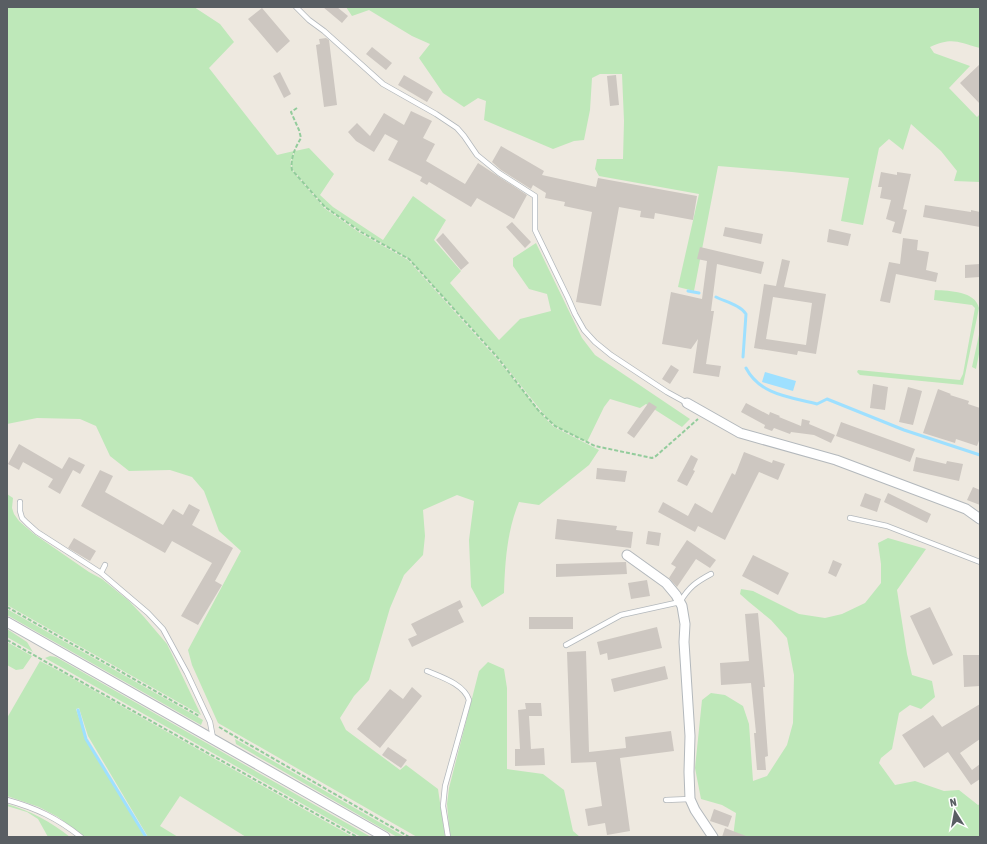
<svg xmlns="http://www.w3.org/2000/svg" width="987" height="844" font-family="'Asap Condensed',sans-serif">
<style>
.green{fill:#bee8b9}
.water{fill:#9ee0ff}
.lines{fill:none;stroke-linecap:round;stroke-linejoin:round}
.stream{stroke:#9ee0ff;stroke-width:3}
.building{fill:#cdc7c1;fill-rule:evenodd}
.service-casing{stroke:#b3b8bc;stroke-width:6}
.minor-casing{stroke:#b3b8bc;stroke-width:11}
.path{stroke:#93cc9c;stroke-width:2;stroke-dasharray:4 2;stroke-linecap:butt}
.service{stroke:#fff;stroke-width:4.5}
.minor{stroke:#fff;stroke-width:9}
</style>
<rect width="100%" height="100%" fill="#eee9e0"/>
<path class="green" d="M7 7H194L220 24 234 42 209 68 277 155 294 151 290 162 292 170 324 208 360 233 408 260 497 359 545 418 554 427 599 450 589 465 539 505 519 502C507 531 505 562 504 593L482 607 471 587 469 540 474 501 457 495 423 510 425 536 423 555 404 575 390 608 369 680 354 696 340 718 346 730 400 770 406 765 438 789 445 837H417L218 723 192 665 188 650 241 551 219 531 204 491 192 477 170 470 129 471 110 456 96 426 80 419 37 418 7 424Z
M346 7H980V48C957 42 953 37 930 47L934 53 970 66 949 88 977 117 980 114V182L954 181 957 171 941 151 911 124 903 150 889 139 879 148 863 225 841 221 849 178 792 172 718 166 694 291 678 287 699 194 599 176 595 169 597 159H623L624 121 622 74H600L592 78 590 110 584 140 574 141 553 149 484 120 486 101 478 98 464 107 443 93 419 58 430 44 412 36 369 10 352 16Z
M309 148 334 174 320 195 333 207 383 240 413 196 446 220 434 240 461 271 450 283 499 340 520 319 551 311 547 294 529 289 513 266V258L536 243 582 338 595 355 690 419 682 427 646 404 640 408 610 399 604 407 587 442 555 426 546 417 499 358 409 259 361 231 325 207 293 170 291 162 295 151Z
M935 290C950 291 975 291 979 308L963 385 860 375 857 372 858 370 960 380 963 374 975 308 972 305 934 300Z
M980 330V349L976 369 972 367Z
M7 494 13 498 12 508 14 514 19 521 34 534 89 572 102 579 129 601 144 617 167 644 201 715 7 605Z
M888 538 926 549 897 590 907 654 912 675 932 681 935 697 921 709 910 705 899 713 892 749 881 758 879 763 895 785 915 781 944 791 959 790 978 805 980 804V837H733L736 813 722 805 701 799 695 768 702 700 711 693 725 695 743 706 749 724 753 781 767 776 787 745 793 723 794 675 787 638 771 620 749 602 740 594 741 589 753 591 799 614 825 618 842 614 865 603 881 583V564L878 543Z
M7 609 203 720 201 725 7 615Z
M7 629 27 642 33 652 7 637Z
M7 642 32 656 23 669 16 670 7 665Z
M50 656 56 657 371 837H361L45 658Z
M40 661 63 673 353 837H246L180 796 160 826 178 837H148L88 736 79 708 76 709 86 739 145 837H84L58 817 39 807 7 796V718Z
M488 662 504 669 507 688V769L543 774 564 790 573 831 580 837H450L447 804 449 788 479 671Z
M235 739 405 837H397L236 744Z
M7 804C31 811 51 822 70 837H48L38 819 27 812 7 806Z"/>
<path class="water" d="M765 372 796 381 793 391 762 382Z"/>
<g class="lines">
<path class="stream" d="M688 291 699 293
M716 297C726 302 740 305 746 314L743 357
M746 368C760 395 790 397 817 404L827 399 904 430 980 455
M78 710 86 739 146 837"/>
</g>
<path class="building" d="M323 7H337L348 16 342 23Z
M262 8 290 41 277 53 248 19Z
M326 38 329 40 337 105 324 107 316 45 320 44 319 39Z
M372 47 392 63 386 70 366 54Z
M980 64V104L960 83Z
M280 72 291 94 284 98 273 76Z
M404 75 433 92 427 102 398 85Z
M616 75 619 105 610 106 607 76Z
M411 111 432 121 423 138 435 144 426 161 465 184 478 163 527 195 514 219 477 198 471 207 429 182 427 185 420 181 422 177 388 160 398 141 385 134 374 152 356 141 348 132 357 123 370 136 384 113 404 125Z
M501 146 544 171 542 175 596 187 598 178 697 196 693 220 655 213 654 219 640 217 641 211 619 207 601 306 576 302 592 212 564 206 565 202 545 198 546 193 533 185 531 189 501 170 492 162Z
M881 172 897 175V172L911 174 903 209 907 210 901 234 892 232 895 222 886 219 891 200 880 198 882 187H878Z
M925 205 971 212V210L980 212V227L923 217Z
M512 222 531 242 525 248 506 227Z
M725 227 763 234 761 244 723 236Z
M829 229 851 234 848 246 827 242Z
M443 233 469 263 461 270 436 240Z
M903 238 918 240 917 250 929 252 926 270 938 273 936 282 896 274 890 303 880 301 889 262 900 264Z
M700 247 764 262 761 274 717 264 711 311H714L706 364 721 366 719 377 693 373 698 339 691 349 662 344 671 292 702 299 707 261 697 259Z
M782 259 790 261 784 287 826 294 816 354 798 351 797 355 754 348 764 284 776 286ZM773 297 812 303 806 345 766 339Z
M980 264V277L965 278V265Z
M671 365 679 370 670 384 662 379Z
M873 384 888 387 885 410 870 408Z
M908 387 922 391 913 425 899 422Z
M938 389 951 394 950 395 969 401 968 404 980 408V438L977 446 956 439 955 443 923 433Z
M649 402 657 407 634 438 627 433Z
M746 403 769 415 770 412 780 416 779 417 801 426 802 419 810 421 809 424 835 435 831 443 814 435 791 432 790 434 774 428 772 431 764 428 765 425 741 412Z
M841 422 915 449 910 462 836 436Z
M19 444 62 469 69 457 85 465 80 474 73 470 60 494 48 487 53 479 23 462 19 470 8 464Z
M744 452 772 463 773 460 785 464 778 480 759 472 725 540 698 526 695 532 658 512 663 502 688 516 695 503 712 513 732 473 735 475Z
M691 455 698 459 693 470 695 471 687 486 677 481Z
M916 457 946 464 947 461 963 464 959 481 913 471Z
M597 468 627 471 625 482 596 479Z
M100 470 113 476 105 492 163 525 173 509 183 515 189 504 200 510 192 525 233 548 215 581 222 585 198 625 181 616 212 563 172 541 165 553 81 506Z
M973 487 980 490V505L967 500Z
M865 493 881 499 877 512 860 506Z
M888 493 931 514 927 523 884 502Z
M557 519 617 526 616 530 633 532 631 548 555 539Z
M648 531 661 533 659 546 646 544Z
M74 538 96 551 90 561 68 548Z
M687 540 716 560 710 568 696 559 677 587 669 578 676 567 671 564Z
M753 555 789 573 778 595 742 576Z
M833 560 842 564 836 577 828 573Z
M626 562 627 574 556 577V564Z
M647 580 650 596 631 599 628 583Z
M460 600 463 607 458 610 464 622 412 647 408 639 417 635 411 624Z
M930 607 953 655 933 665 910 616Z
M758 613 765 687H763L768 756 765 757 766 770H757L754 733H756L751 683 721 685 720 663 749 661 745 614Z
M529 617H573V629H529Z
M657 627 662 648 608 660 607 653 600 655 597 642Z
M586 651 589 752 626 748 625 737 671 731 674 751 620 758 630 831 607 835 605 823 588 826 585 809 602 806 596 762 571 763 567 652Z
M963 655H980V686L964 687Z
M665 666 668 679 614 692 611 679Z
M412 687 422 696 380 748 357 729 390 689 403 699Z
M525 703H541L542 716H529L531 749 544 748 545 765 515 766V749H520L518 710 526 709Z
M980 704V739L960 753 972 770 980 764V779L971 785 948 752 924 768 902 735 933 715 942 727Z
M388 747 407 760 401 768 382 755Z
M714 809 732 816 728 827 710 821Z
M725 828 746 836V837H722Z"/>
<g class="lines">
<defs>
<path id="service" d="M296 7 309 20 324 31 383 84 436 114 457 128 464 136 477 155 499 173 535 196V230L568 298 575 314 584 330 595 342 611 355 667 392 687 403
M20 502V511L22 518 27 523 37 532 101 573 148 613 163 629 187 673 210 722 213 738
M850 518 887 526 980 562
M101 573 105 565
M566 645 621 615 680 602C689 587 696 582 711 574
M427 671C441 677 464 684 469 700L445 786 443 806 448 837
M7 800C36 808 57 818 81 837
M666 800 690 799"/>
<path id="minor" d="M687 403 740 433 836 460 966 509 980 519
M627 555 666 583 676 595 682 606 685 624 684 642 690 736 689 772 690 799 695 810 713 837
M7 622 385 837"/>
</defs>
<use href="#service" class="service-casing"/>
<use href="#minor" class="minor-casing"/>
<path class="path" d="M297 108 291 112 299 130 301 138C295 148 290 159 292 170L325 207 361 232 409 259 498 358 538 410 555 426 595 446 652 458 656 456 698 419
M7 607 199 716
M7 640 357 837
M219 727 409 837"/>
<use href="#service" class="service"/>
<use href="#minor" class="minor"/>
</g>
<rect width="987" height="844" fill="none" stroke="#595e63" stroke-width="16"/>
<g transform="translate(955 812) rotate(349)" stroke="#ffffff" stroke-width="3" paint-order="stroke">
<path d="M0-3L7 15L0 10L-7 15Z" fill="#595e63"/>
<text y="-6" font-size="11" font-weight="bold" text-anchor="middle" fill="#595e63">N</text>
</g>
</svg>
